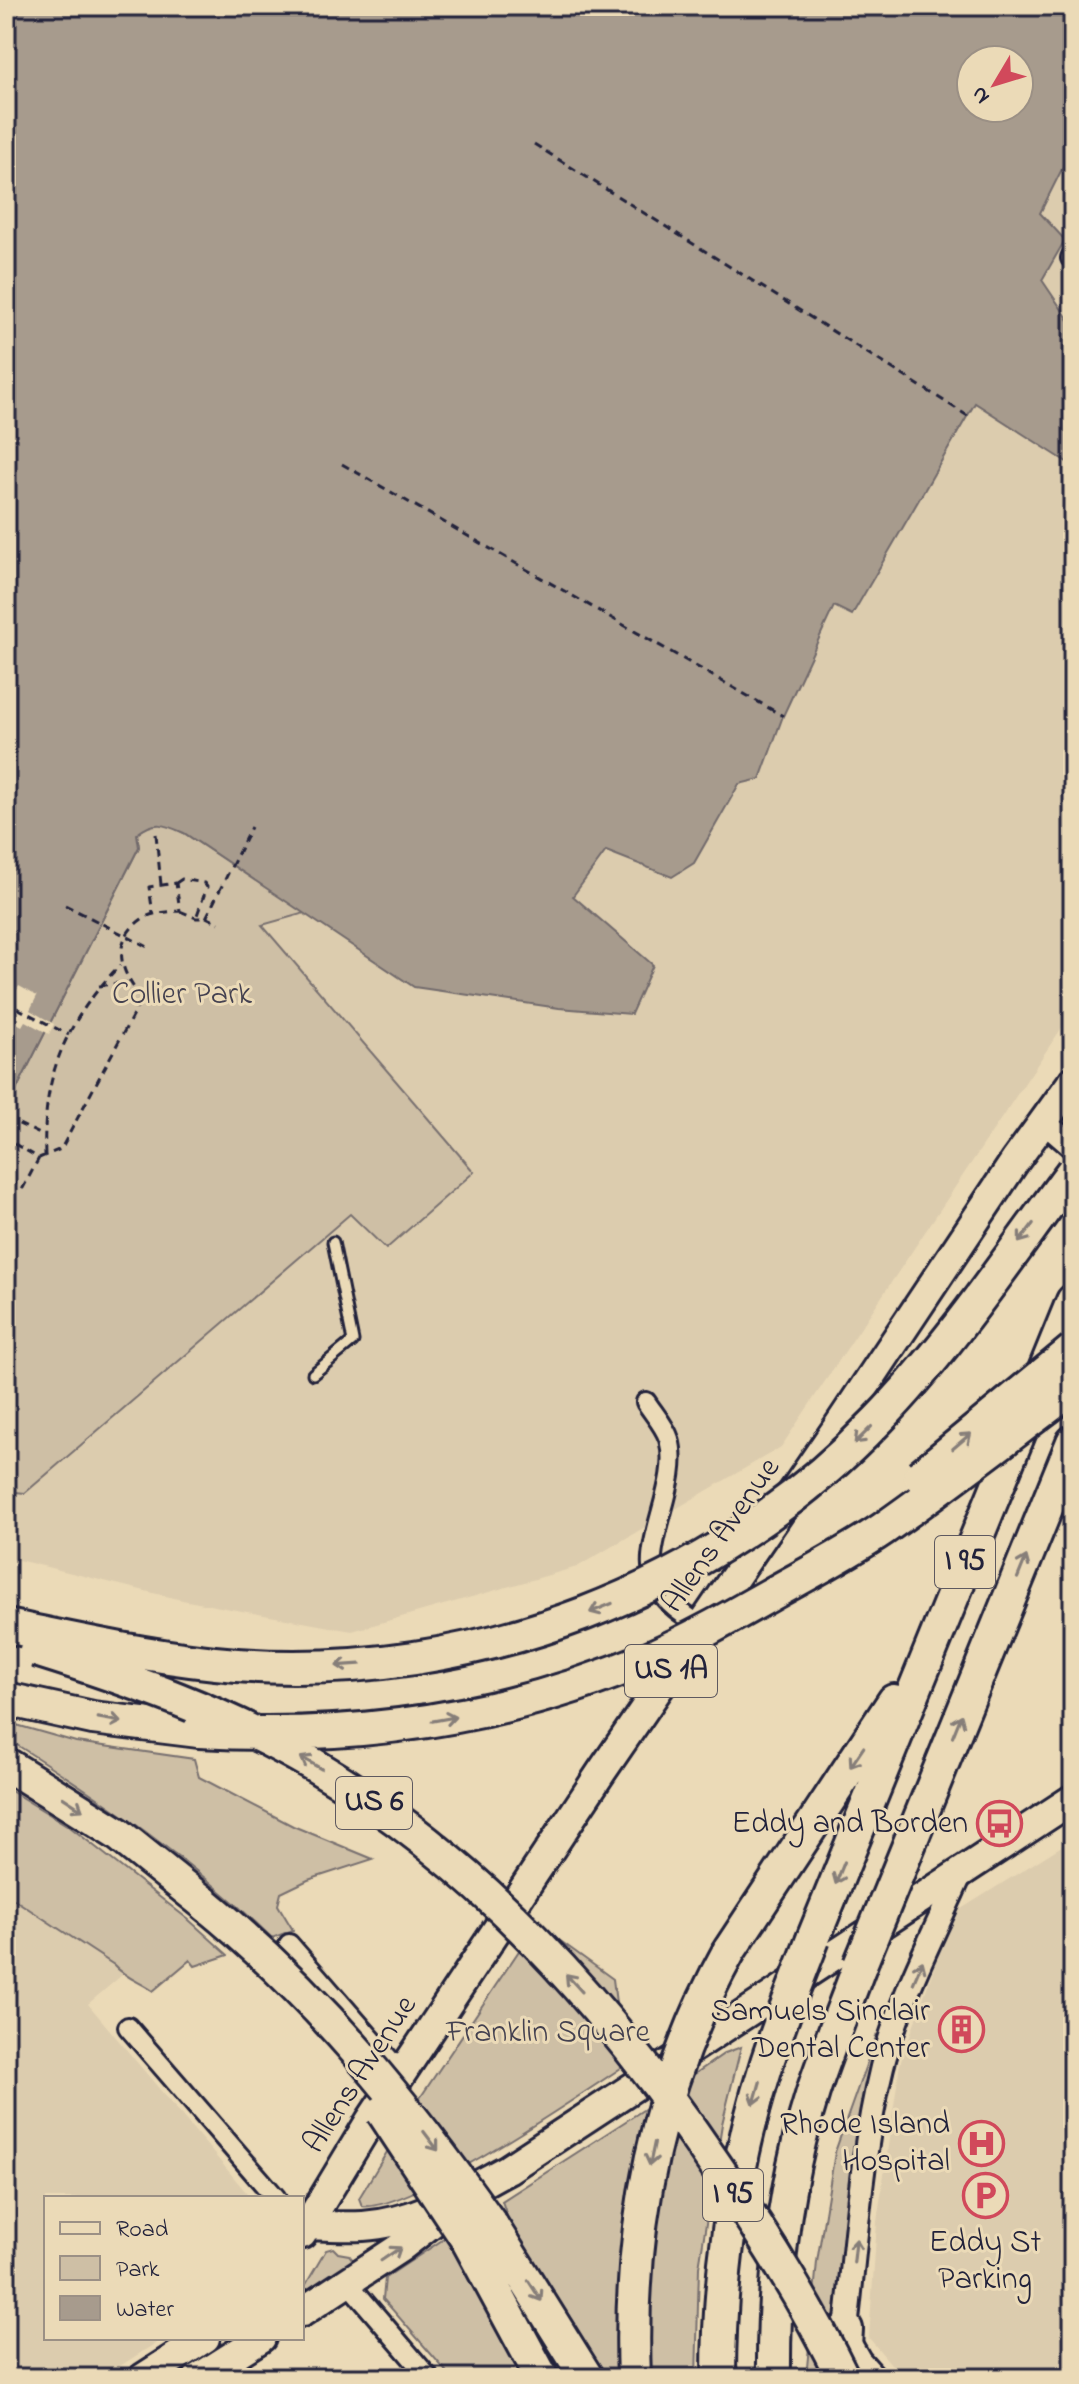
<svg xmlns="http://www.w3.org/2000/svg" width="1079" height="2384" font-family="'Indie Flower',sans-serif">
<style>
.built{fill:#dcccae}
.green{fill:#cebfa5;stroke:#787070;stroke-width:2}
.water{fill:#a79b8d;stroke:#726b6c;stroke-width:2;fill-rule:evenodd}
.pier{fill:#ebdab7}
.lines{fill:none;stroke-linecap:round;stroke-linejoin:round}
.service-casing{stroke:#22223b;stroke-width:15}
.minor-casing{stroke:#22223b;stroke-width:24}
.tertiary-casing{stroke:#22223b;stroke-width:28}
.primary-casing{stroke:#22223b;stroke-width:34}
.motorway-casing{stroke:#22223b;stroke-width:38}
.path{stroke:#22223b;stroke-width:3;stroke-dasharray:8 6;stroke-linecap:butt}
.service{stroke:#ebdab7;stroke-width:9}
.minor{stroke:#ebdab7;stroke-width:18}
.tertiary{stroke:#ebdab7;stroke-width:22}
.primary{stroke:#ebdab7;stroke-width:28}
.motorway{stroke:#ebdab7;stroke-width:32}
.motorway-bridge-casing{stroke:#22223b;stroke-width:38;stroke-linecap:butt}
.motorway-bridge{stroke:#ebdab7;stroke-width:32}
.oneway{stroke:#867e79}
.labels{text-anchor:middle;dominant-baseline:central;stroke-width:6;stroke-linejoin:round;paint-order:stroke}
.shield{fill:#ebdab7;stroke:#5e5960;stroke-width:2}
.shield-label{font-size:30px;font-weight:bold;fill:#22223b}
.park-label{font-size:32px;fill:#444150;stroke:#ebdab7}
.street-label{font-size:32px;fill:#22223b;stroke:#ebdab7}
.poi-label{font-size:32px;fill:#22223b;stroke:#ebdab7;text-anchor:end}
</style>
<rect width="100%" height="100%" fill="#ebdab7"/>
<filter id="ink" filterUnits="userSpaceOnUse"><feTurbulence type="fractalNoise" baseFrequency=".0125" numOctaves="2"/><feDisplacementMap in="SourceGraphic" scale="16" xChannelSelector="R" yChannelSelector="G"/><feConvolveMatrix kernelMatrix="1 2 1 2 8 2 1 2 1" color-interpolation-filters="sRGB"/></filter>
<g filter="url(#ink)">
<path class="built" d="M1073 147V326L1042 280 1040 213Z
M975 403 1073 466V1011L781 1447 577 1567 352 1631 182 1600 6 1557V1458L261 925 305 913 414 987 653 965 573 896 606 851 672 877 694 863 739 784 760 779 783 716 834 605 852 615Z
M1073 1839V2378H903L869 2338 877 2222 900 2064 953 1914Z
M6 1894 114 1965 122 1975 88 2004 251 2198H46V2338H164L101 2378H6Z"/>
<path class="green" d="M162 822 184 833 305 913 262 925 474 1172 386 1249 350 1214 25 1493 6 1491V1110L139 847 137 834 148 826Z
M6 1722 76 1742 194 1759 199 1777 293 1826 373 1859 308 1880 281 1893 278 1905 293 1930 272 1938C191 1859 101 1798 6 1738Z
M6 1788 70 1827 189 1920 228 1955 195 1966 190 1960 153 1991C140 1982 124 1977 114 1965L6 1894Z
M537 1924 613 1979 624 2066C579 2096 409 2212 362 2206L359 2198 418 2101Z
M877 2034 856 2164 834 2378H806L817 2262 835 2152Z
M741 2047 722 2124 699 2267 696 2378H604L509 2222 502 2201 643 2110 725 2053Z
M447 2237 465 2265 526 2378H452L383 2299 385 2278Z
M333 2248 338 2253 349 2255 356 2264 307 2296 302 2291 326 2250Z"/>
<path class="water" d="M6 6H1073V147L1040 213 1065 240 1042 280 1073 326V466L975 403 852 615 834 606 783 716 760 779 739 784 694 863 672 877 606 851 573 896 653 965 631 1014 559 1008 414 987 184 833C164 824 155 820 137 834L139 847 6 1110ZM971 60H1019V108H971Z"/>
<path class="pier" d="M19 986 37 996 30 1010 54 1024 49 1034 25 1021 22 1026 6 1017V1008Z"/>
<g class="lines">
<defs>
<path id="service" d="M313 1374 353 1341 333 1242"/>
<path id="minor" d="M1071 258 1073 259
M646 1402C653 1413 665 1426 669 1439 683 1487 634 1552 659 1590 669 1606 686 1616 701 1626
M289 1944 401 2073
M128 2027 276 2198
M348 2283 429 2378
M849 2338 861 2359 878 2378"/>
<path id="tertiary" d="M1044 1122 1073 1147
M846 2329C856 2242 861 2152 882 2067 899 2000 933 1936 961 1873"/>
<path id="primary" d="M307 2225C326 2226 345 2227 363 2226 416 2223 463 2193 508 2169L1073 1799
M302 2234 370 2121 602 1771 839 1425 1015 1161 1073 1081
M302 2312 401 2247 446 2212
M143 2378 205 2338
M198 2378 261 2338"/>
<path id="motorway" d="M6 1699 93 1718 199 1731
M6 1764 118 1834 204 1903
M896 1877 1073 1442
M813 1939 1073 1301
M729 1951 894 1701
M492 2226 587 2378
M468 2241 542 2378
M719 2378C719 2254 739 2135 782 2019
M774 2378C773 2282 784 2184 813 2092 827 2049 844 2008 860 1965
M843 2378 846 2329"/>
</defs>
<use href="#service" class="service-casing"/>
<use href="#minor" class="minor-casing"/>
<use href="#tertiary" class="tertiary-casing"/>
<use href="#primary" class="primary-casing"/>
<use href="#motorway" class="motorway-casing"/>
<path class="path" d="M534 144 968 416
M342 464 783 716
M156 834 161 885
M176 883 182 879 204 883 207 887 196 918
M65 905 148 947
M180 911 196 918H206L251 827
M206 917 219 923
M99 986 127 982
M142 998C121 974 109 942 142 919 152 912 168 912 180 911L176 883 149 887 153 914
M17 1008 69 1035
M6 1122 11 1125 17 1123 44 1136
M6 1151 11 1142 39 1158 23 1188 6 1178
M45 1155C42 1076 65 1022 120 965
M39 1158 61 1149 142 998 153 988"/>
<use href="#service" class="service"/>
<use href="#minor" class="minor"/>
<use href="#tertiary" class="tertiary"/>
<use href="#primary" class="primary"/>
<use href="#motorway" class="motorway"/>
<defs>
<path id="motorway-bridge" d="M920 1476 1073 1350
M6 1626C82 1641 159 1659 237 1665 474 1682 713 1592 878 1420 951 1345 1010 1255 1073 1171
M36 1650C132 1680 226 1713 314 1765 479 1862 609 2008 716 2166 763 2234 807 2304 843 2378
M199 1731C353 1740 506 1719 649 1658 690 1640 729 1618 768 1596 807 1574 846 1554 883 1529 947 1484 1010 1435 1073 1388
M204 1903C319 1997 407 2105 492 2226
M860 1965 896 1877
M782 2019 813 1939
M383 2112 468 2241
M634 2378C628 2228 656 2083 729 1951"/>
</defs>
<use href="#motorway-bridge" class="motorway-bridge-casing"/>
<use href="#motorway-bridge" class="motorway-bridge"/>
</g>
<defs><path id="oneway-shaft" d="M-6 0H5M1.5-3L5.5 0L1.5 3" fill="none" stroke-width="1.6" stroke-linecap="round" stroke-linejoin="round" transform="scale(2)"/></defs>
<g class="oneway">
<use href="#oneway-shaft" transform="translate(1026 1233) rotate(127)"/>
<use href="#oneway-shaft" transform="translate(863 1435) rotate(135)"/>
<use href="#oneway-shaft" transform="translate(962 1441) rotate(-40)"/>
<use href="#oneway-shaft" transform="translate(1022 1567) rotate(-68)"/>
<use href="#oneway-shaft" transform="translate(601 1608) rotate(158)"/>
<use href="#oneway-shaft" transform="translate(348 1665) rotate(176)"/>
<use href="#oneway-shaft" transform="translate(444 1719) rotate(-10)"/>
<use href="#oneway-shaft" transform="translate(110 1720) rotate(10)"/>
<use href="#oneway-shaft" transform="translate(957 1726) rotate(-68)"/>
<use href="#oneway-shaft" transform="translate(857 1757) rotate(124)"/>
<use href="#oneway-shaft" transform="translate(311 1763) rotate(-150)"/>
<use href="#oneway-shaft" transform="translate(73 1804) rotate(33)"/>
<use href="#oneway-shaft" transform="translate(840 1873) rotate(112)"/>
<use href="#oneway-shaft" transform="translate(918 1972) rotate(-67)"/>
<use href="#oneway-shaft" transform="translate(574 1983) rotate(-132)"/>
<use href="#oneway-shaft" transform="translate(757 2093) rotate(106)"/>
<use href="#oneway-shaft" transform="translate(431 2141) rotate(53)"/>
<use href="#oneway-shaft" transform="translate(652 2154) rotate(102)"/>
<use href="#oneway-shaft" transform="translate(855 2251) rotate(-84)"/>
<use href="#oneway-shaft" transform="translate(391 2254) rotate(-34)"/>
<use href="#oneway-shaft" transform="translate(535 2291) rotate(57)"/>
</g>
</g>
<defs>
<symbol id="bus-ring" viewBox="-11 -11 22 22"><circle r="9.5" fill="#ebdab7" stroke="#d1495b" stroke-width="1.5"/><path d="M-5-6H5V4H4V6H2V4H-2V6H-4V4H-5ZM-3.5-4V0h7V-4ZM-3.5 1.2v1.5H-2V1.2ZM2 1.2v1.5H3.5V1.2Z" fill="#d1495b"/></symbol>
<symbol id="building-ring" viewBox="-11 -11 22 22"><circle r="9.5" fill="#ebdab7" stroke="#d1495b" stroke-width="1.5"/><path d="M-4-6H4V6H1V3H-1V6H-4ZM-2.5-4.3h1.7v1.8h-1.7ZM.8-4.3h1.7v1.8H.8ZM-2.5-1h1.7V.8h-1.7ZM.8-1h1.7V.8H.8Z" fill="#d1495b"/></symbol>
<symbol id="hospital-ring" viewBox="-11 -11 22 22"><circle r="9.5" fill="#ebdab7" stroke="#d1495b" stroke-width="1.5"/><path d="M-5-5h3v3.5h4V-5h3V5h-3V1.5h-4V5h-3Z" fill="#d1495b"/></symbol>
<symbol id="parking-ring" viewBox="-11 -11 22 22"><circle r="9.5" fill="#ebdab7" stroke="#d1495b" stroke-width="1.5"/><path d="M-3.5-5.5H1a3.5 3.5 0 0 1 0 7H-1V5.5H-3.5ZM-1-3.4V-.6H.8a1.4 1.4 0 0 0 0-2.8Z" fill="#d1495b"/></symbol>
</defs>
<g fill-rule="evenodd">
<use href="#bus-ring" x="974" y="1798" width="51" height="51"/>
<use href="#building-ring" x="936" y="2004" width="51" height="51"/>
<use href="#hospital-ring" x="956" y="2118" width="51" height="51"/>
<use href="#parking-ring" x="960" y="2170" width="51" height="51"/>
</g>
<g class="labels">
<g class="shield">
<rect x="935" y="1536" width="60" height="52" rx="6"/>
<rect x="625" y="1645" width="92" height="52" rx="6"/>
<rect x="336" y="1777" width="76" height="52" rx="6"/>
<rect x="703" y="2169" width="60" height="52" rx="6"/>
</g>
<g class="shield-label">
<text x="965" y="1562">I 95</text>
<text x="671" y="1671">US 1A</text>
<text x="374" y="1803">US 6</text>
<text x="733" y="2195">I 95</text>
</g>
<g class="park-label">
<text x="182" y="995">Collier Park</text>
<text x="548" y="2033">Franklin Square</text>
</g>
<g class="street-label">
<text transform="translate(722 1536) rotate(-55)">Allens Avenue</text>
<text transform="translate(361 2075) rotate(-57)">Allens Avenue</text>
</g>
<g class="poi-label">
<text x="968" y="1824">Eddy and Borden</text>
<text x="930" y="2012">Samuels Sinclair<tspan x="930" dy="37">Dental Center</tspan></text>
<text x="950" y="2125">Rhode Island<tspan x="950" dy="37">Hospital</tspan></text>
<text x="985" y="2243" text-anchor="middle">Eddy St<tspan x="985" dy="37">Parking</tspan></text>
</g>
</g>
<rect width="1079" height="2384" fill="none" stroke="#ebdab7" stroke-width="32"/>
<rect x="16" y="16" width="1047" height="2352" fill="none" stroke="#22223b" stroke-width="3" filter="url(#ink)"/>
<rect x="44" y="2196" width="260" height="144" fill="#ebdab7" stroke="#9b9085" stroke-width="2"/>
<rect x="60" y="2222" width="40" height="12" fill="#ebdab7" stroke="#9b9085" stroke-width="2"/>
<text x="116" y="2236" font-size="24" fill="#22223b">Road</text>
<rect x="60" y="2256" width="40" height="24" fill="#cebfa5" stroke="#9b9085" stroke-width="2"/>
<text x="116" y="2276" font-size="24" fill="#22223b">Park</text>
<rect x="60" y="2296" width="40" height="24" fill="#a79b8d" stroke="#9b9085" stroke-width="2"/>
<text x="116" y="2316" font-size="24" fill="#22223b">Water</text>
<g transform="translate(995 84) rotate(232)"><circle r="38" fill="#ebdab7" stroke="#9b9085" stroke-width="2"/>
<path d="M0-6L14 30L0 20L-14 30Z" fill="#d1495b"/>
<text y="-12" font-size="22" font-weight="bold" text-anchor="middle" fill="#22223b">N</text>
</g>
</svg>
